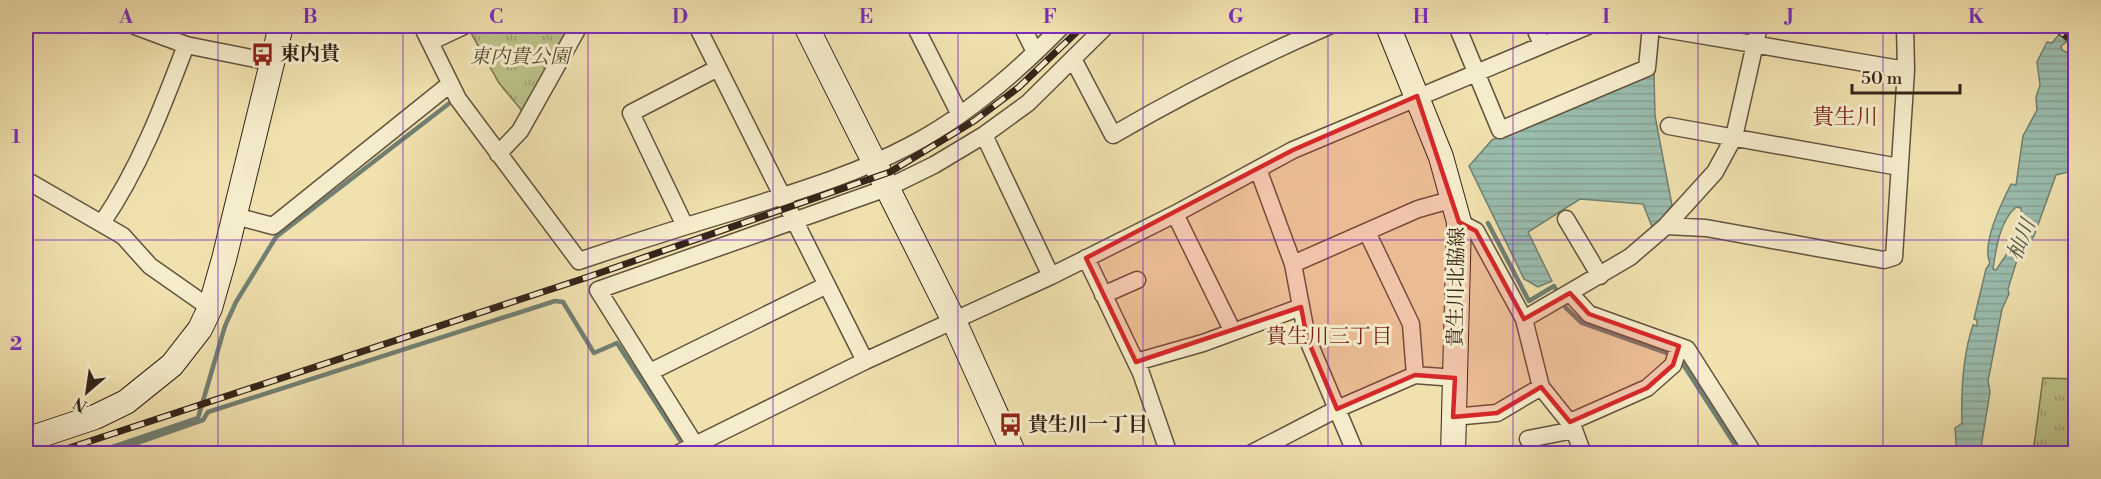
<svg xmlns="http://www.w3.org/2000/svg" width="2101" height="479" font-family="'Libre Bodoni','Noto Serif JP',serif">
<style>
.grass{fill:url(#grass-tufts);stroke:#787351;stroke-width:1.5}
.water{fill:url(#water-rules);stroke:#718072;stroke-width:1.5;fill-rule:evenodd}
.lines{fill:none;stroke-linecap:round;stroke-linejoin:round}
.stream{stroke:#718072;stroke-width:4.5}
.street-casing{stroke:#63533e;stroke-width:19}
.secondary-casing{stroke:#342419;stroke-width:26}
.street{stroke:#f5eccb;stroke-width:16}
.secondary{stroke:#f5eccb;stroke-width:24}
.rail-casing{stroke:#342419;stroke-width:7}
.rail{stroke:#f5eccb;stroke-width:4.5;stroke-dasharray:14;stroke-linecap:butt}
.marked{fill:#d62828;fill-opacity:0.2;stroke:#d62828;stroke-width:4.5;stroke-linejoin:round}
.grid{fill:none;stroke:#7b2cbf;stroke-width:1.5;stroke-opacity:0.55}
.labels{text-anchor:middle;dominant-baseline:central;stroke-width:6;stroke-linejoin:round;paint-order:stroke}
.poi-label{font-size:20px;font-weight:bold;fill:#342419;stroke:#f5eccb;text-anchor:start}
.park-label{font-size:20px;font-style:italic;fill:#564c35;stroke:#f5eccb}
.street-label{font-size:20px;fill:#342419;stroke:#f5eccb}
.water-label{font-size:21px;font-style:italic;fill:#535246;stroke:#f5eccb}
.neighbourhood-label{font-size:21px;fill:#7a1f14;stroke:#f5eccb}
.quarter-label{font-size:22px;fill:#7a1f14;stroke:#f5eccb}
.neatline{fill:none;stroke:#7b2cbf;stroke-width:2}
.grid-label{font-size:20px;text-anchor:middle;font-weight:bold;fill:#7b2cbf}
</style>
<defs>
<pattern id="grass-tufts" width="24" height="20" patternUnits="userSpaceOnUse" patternTransform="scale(1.5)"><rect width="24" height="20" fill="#bcc289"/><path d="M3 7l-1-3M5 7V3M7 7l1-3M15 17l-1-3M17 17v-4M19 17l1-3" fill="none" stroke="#9a9d6f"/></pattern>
<pattern id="water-rules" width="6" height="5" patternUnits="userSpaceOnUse" patternTransform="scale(1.5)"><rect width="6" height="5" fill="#9abdae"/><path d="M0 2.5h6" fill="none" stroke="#85a295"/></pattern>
</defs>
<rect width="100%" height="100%" fill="#f0e1af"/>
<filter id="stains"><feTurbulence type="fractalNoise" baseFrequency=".00333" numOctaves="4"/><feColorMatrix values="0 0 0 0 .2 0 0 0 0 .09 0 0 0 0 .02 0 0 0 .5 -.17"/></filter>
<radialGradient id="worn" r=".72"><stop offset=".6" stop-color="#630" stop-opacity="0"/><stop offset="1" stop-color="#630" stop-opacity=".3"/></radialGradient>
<path class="grass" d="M482 26H573L523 112 499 83 470 31Z
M2043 378 2075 379V453H2033Z"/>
<path class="water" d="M2066 26H2075V41L2072 38 2061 46 2062 50 2072 55 2075 50V169L2074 176 2068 172 2056 175 2034 236 2017 260 2008 289 2009 294 2002 309 1988 381 1990 392 1980 453H1957L1955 428 1962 423C1961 391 1963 355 1973 325L1977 326V320L1974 319 1986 269 1990 263C1981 244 2002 202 2011 184L2016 185 2023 136 2037 110 2036 97 2040 85 2037 62 2047 42 2052 43ZM2016 207 2021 208 2022 214 2027 218 2025 227 1996 270 1993 269C1996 248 2000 221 2016 207Z
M1654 72 1655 116 1672 205 1653 229 1643 204 1580 199 1528 232 1552 281 1538 287 1524 279 1469 166 1492 140Z"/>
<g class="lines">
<path class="stream" d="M1488 223 1529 301 1554 286 1566 308 1582 323 1672 355
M1679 358 1741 454
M715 446 719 454
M92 454 198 418 225 326 236 302 276 237 451 102
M105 454 203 420 208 412 555 301 563 302 594 353 617 343 680 440"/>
<defs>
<path id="street" d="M135 26 186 45 271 62
M422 26 458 99 579 261C632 243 685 226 739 210 796 192 856 174 909 146 967 116 1017 72 1062 26
M697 26 865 361
M915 26 960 115
M1022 26 1035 52
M1457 26 1500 130 1647 68 1651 26
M1534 26 1542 45
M1664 29 1906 70
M430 42 464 26
M1073 59 1113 135C1183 94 1255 58 1329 26
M1669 126 1899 167
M984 135 1051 276
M498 154 520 131 579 26
M1258 169 1293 264 1307 338 1356 454
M26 180 123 236 150 266 210 308
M1175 214 1233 332
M235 216 273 226 450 84
M1566 219 1600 276
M1459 222 1476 231 1524 319 1541 387 1573 427 1583 454
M102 223C139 169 163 106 186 45
M685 226 631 113 718 68
M1666 226 1706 228 1884 260 1894 257 1906 70 1905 26
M1367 232 1411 324 1415 375
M1086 258 1141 373 1169 454
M1293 264 1418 209 1454 199
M1570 293 1589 314 1687 349 1754 454
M1103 295 1137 280
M1524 319 1630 257 1666 226 1715 172 1734 137 1759 26
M1136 362 1203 343 1301 307
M650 372 827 285
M1453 417 1497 413 1541 387
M1570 422 1647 388 1673 365 1679 346
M1528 439 1574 430
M694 443 598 290 887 188 934 165 984 135 1028 103 1106 26
M677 454 865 361 1051 276 1175 214 1293 150 1588 26
M1250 454 1337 409 1415 375 1455 378"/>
<path id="secondary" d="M806 26 954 321 1014 454
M1388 26 1441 157 1459 222 1453 454
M26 440 95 417 126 402 172 365 200 329 210 308 224 259 281 26"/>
</defs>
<use href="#street" class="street-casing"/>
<use href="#secondary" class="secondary-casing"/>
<use href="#street" class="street"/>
<use href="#secondary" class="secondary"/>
<defs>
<path id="rail" d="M2053 26 2076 44
M51 454 588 277 890 172 974 121 1019 87 1083 26"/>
</defs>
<use href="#rail" class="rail-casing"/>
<use href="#rail" class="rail"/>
</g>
<path class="marked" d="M1417 96 1459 222 1476 231 1524 319 1570 293 1589 314 1679 346 1673 365 1647 388 1570 422 1541 387 1497 413 1453 417 1455 378 1415 375 1337 409 1307 338 1301 307 1136 362 1086 258 1293 150Z"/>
<path class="grid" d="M218 26V454M403 26V454M588 26V454M773 26V454M958 26V454M1143 26V454M1328 26V454M1513 26V454M1698 26V454M1883 26V454M26 240H2076"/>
<defs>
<symbol id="bus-bare" viewBox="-9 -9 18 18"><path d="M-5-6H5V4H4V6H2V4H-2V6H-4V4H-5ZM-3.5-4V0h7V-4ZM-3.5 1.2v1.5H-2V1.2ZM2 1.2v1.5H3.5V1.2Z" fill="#8f2418" stroke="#f5eccb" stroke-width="2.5" paint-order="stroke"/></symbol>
</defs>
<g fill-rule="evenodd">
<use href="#bus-bare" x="246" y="38" width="33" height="33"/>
<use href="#bus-bare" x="994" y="408" width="33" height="33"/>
</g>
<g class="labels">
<g class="poi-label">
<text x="280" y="54">東内貴</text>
<text x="1028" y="425">貴生川一丁目</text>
</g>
<g class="park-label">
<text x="520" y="57">東内貴公園</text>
</g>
<g class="street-label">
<text transform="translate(1457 287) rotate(-89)">貴生川北脇線</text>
</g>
<g class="water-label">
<text transform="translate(2022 240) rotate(-68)">杣川</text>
</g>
<g class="neighbourhood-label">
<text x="1329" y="337">貴生川三丁目</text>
</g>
<g class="quarter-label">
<text x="1845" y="117">貴生川</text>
</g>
</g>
<rect width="2101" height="479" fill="none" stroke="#f0e1af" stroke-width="66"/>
<g transform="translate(87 392) rotate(209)" stroke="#f5eccb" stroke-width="4.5" paint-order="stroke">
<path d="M0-4.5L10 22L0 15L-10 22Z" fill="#342419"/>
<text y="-9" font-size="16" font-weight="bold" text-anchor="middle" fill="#342419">N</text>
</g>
<path d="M1852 84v9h108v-9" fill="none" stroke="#342419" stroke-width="3"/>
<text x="1861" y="84" font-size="18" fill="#342419" stroke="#f5eccb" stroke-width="4.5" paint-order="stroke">50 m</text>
<rect x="33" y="33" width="2035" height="413" class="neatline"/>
<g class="grid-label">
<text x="126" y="23">A</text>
<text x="310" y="23">B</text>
<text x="496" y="23">C</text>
<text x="680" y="23">D</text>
<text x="866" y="23">E</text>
<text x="1050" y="23">F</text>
<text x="1236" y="23">G</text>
<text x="1421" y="23">H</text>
<text x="1606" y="23">I</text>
<text x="1790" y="23">J</text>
<text x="1976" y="23">K</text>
<text x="16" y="143">1</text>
<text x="16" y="350">2</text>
</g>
<rect width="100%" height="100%" filter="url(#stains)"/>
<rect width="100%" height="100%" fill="url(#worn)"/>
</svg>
